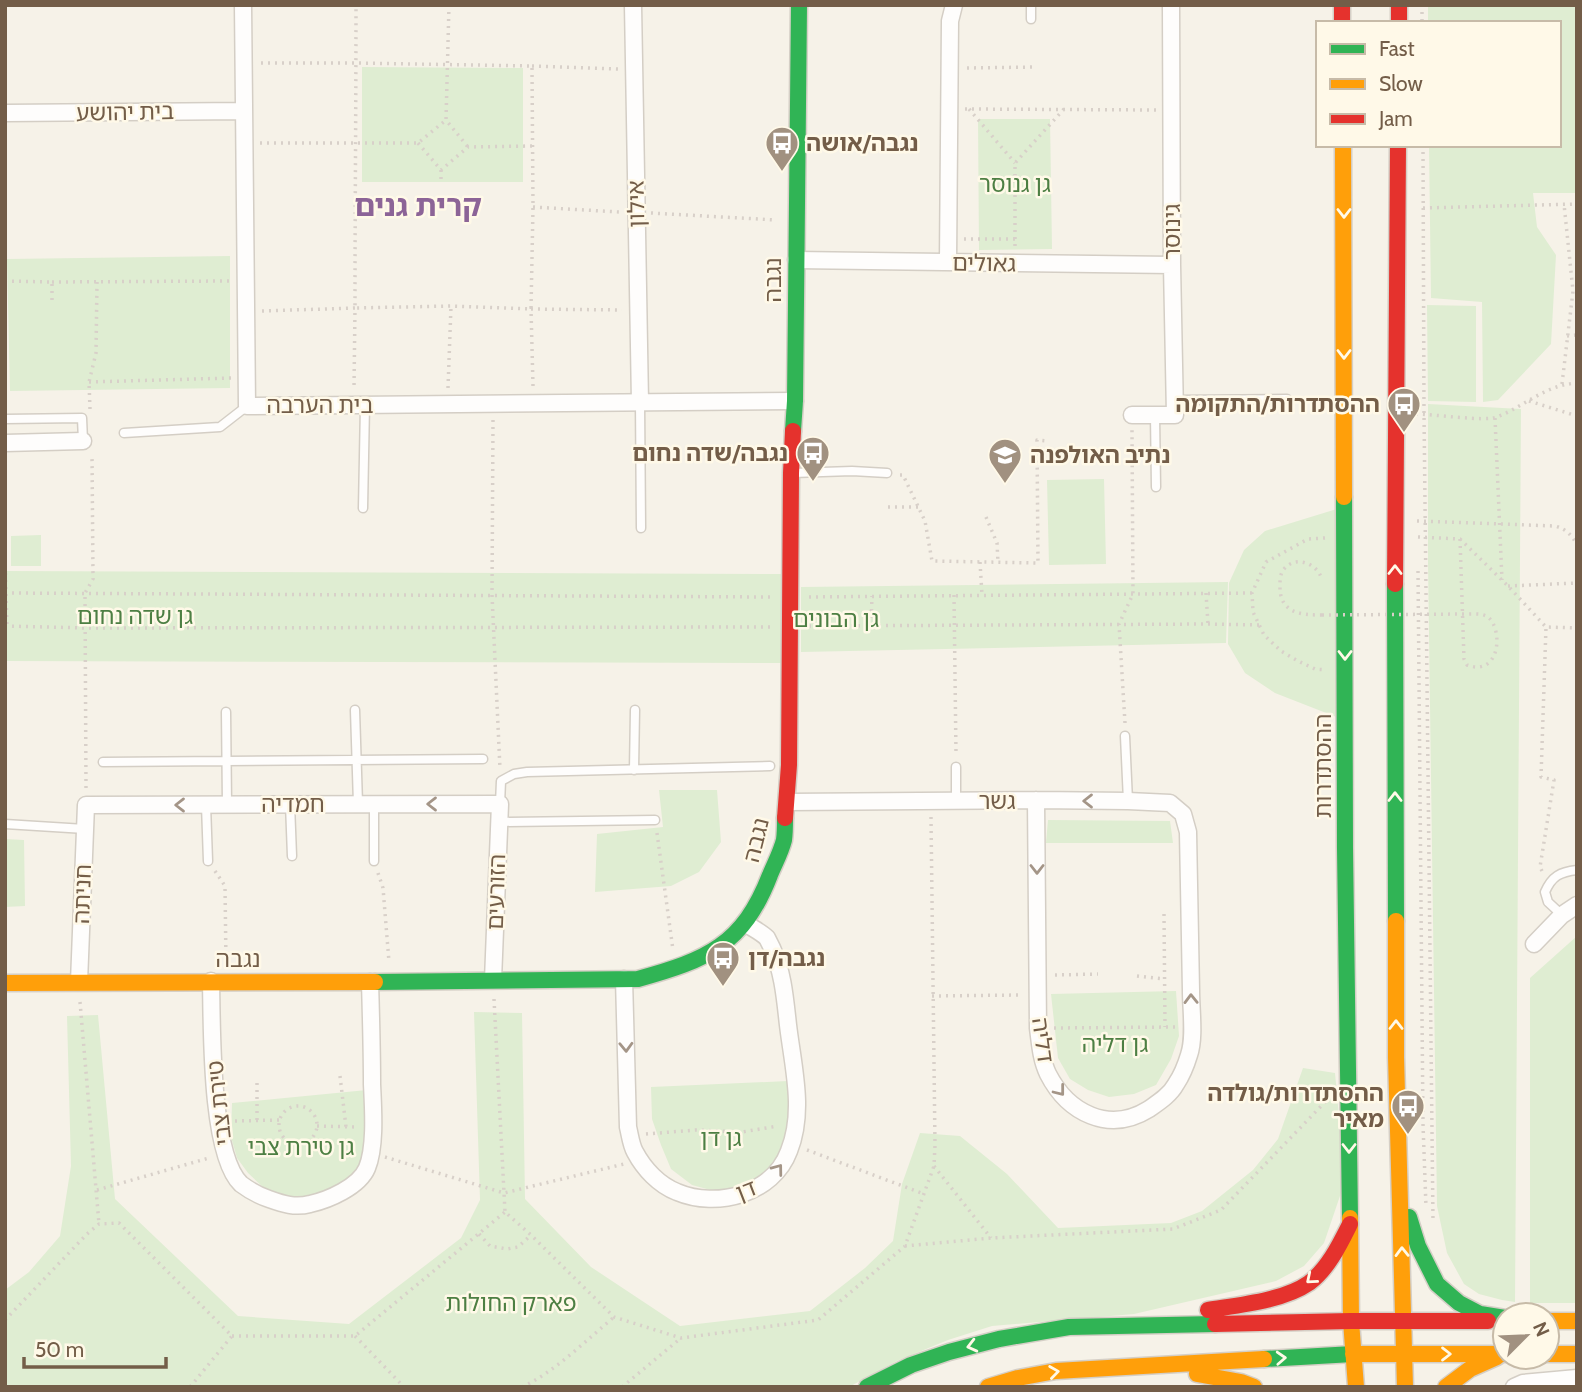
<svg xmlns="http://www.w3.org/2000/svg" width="1582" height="1392" font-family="Cabin,'Noto Sans Hebrew',sans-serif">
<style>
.green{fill:#dfedd2}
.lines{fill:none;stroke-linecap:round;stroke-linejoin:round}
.lane-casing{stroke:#d4cec5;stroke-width:11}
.street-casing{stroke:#d4cec5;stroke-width:19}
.fast-casing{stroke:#d5cfc6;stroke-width:19}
.slow-casing{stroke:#d5cfc6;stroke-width:19}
.jam-casing{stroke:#d5cfc6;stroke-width:19}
.path{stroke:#d8d0c9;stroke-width:3.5;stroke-dasharray:2 5;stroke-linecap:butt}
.lane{stroke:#fefdfc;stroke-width:8}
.street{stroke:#fefdfc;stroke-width:16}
.fast{stroke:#30b455;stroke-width:16}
.slow{stroke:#ff9f0a;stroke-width:16}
.jam{stroke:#e5322d;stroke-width:16}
.path-bridge{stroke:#d8d0c9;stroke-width:3.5;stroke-dasharray:2 5;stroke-linecap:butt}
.oneway{stroke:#fff9e8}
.oneway2{stroke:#a49587}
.labels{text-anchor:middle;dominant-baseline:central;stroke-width:5;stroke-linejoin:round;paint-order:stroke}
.street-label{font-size:23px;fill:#735d48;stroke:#fff9e8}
.poi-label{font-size:23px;font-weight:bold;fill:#735d48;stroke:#fff9e8;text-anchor:start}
.park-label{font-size:23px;fill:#4d7f43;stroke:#fff9e8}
.district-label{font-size:30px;font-weight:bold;fill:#8c6497;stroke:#fff9e8}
</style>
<rect width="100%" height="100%" fill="#f6f2e8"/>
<path class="green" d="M1428 5H1577V193H1533L1537 227 1556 255 1551 344 1498 400 1483 402 1482 302 1431 298 1429 145H1559V23H1428Z
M362 67 523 68V182H362Z
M978 119H1050L1052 249 979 250Z
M230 256V388L10 391 7 259Z
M1427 305 1476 306V402L1428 401Z
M1428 404 1521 409 1515 1302 1502 1300 1479 1294 1464 1284 1447 1253 1437 1206 1428 562Z
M1104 479 1106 564 1049 565 1047 480Z
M1340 508 1339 718 1275 693 1245 673 1228 644 1229 583 1244 550 1265 531Z
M41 535V566H11V536Z
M5 571 782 574 783 663 5 661Z
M1228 582 1226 643 801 652V587Z
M659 790H717L721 842 699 872 671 886 595 892 597 834 663 827Z
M1048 820 1170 821 1173 843H1046Z
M5 839 24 840 25 906 5 907Z
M1577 936V1303H1530V978Z
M1176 991 1179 1036 1171 1059 1156 1085 1134 1094 1109 1097 1088 1090 1070 1079 1058 1058 1051 994Z
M474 1012 522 1013 525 1199 591 1267 680 1326 810 1311 865 1268 893 1241 902 1184 920 1133 960 1136 1007 1174 1058 1228 1171 1223 1202 1211 1253 1170 1278 1139 1303 1068 1335 1073 1342 1149 1341 1193 1324 1243 1304 1266 1276 1281 1134 1314 992 1326 948 1340 897 1361 849 1387H5V1290L29 1272 60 1236 71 1166 67 1016 98 1015 115 1199 238 1316 349 1324 461 1238 480 1200Z
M788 1081 790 1126 783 1155 761 1177 738 1189 718 1192 692 1185 671 1169 661 1145 652 1119 651 1087Z
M367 1090 366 1141 359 1165 348 1179 327 1193 301 1199 266 1190 248 1173 237 1158 231 1137 232 1103Z"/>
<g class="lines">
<defs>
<path id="lane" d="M1031 19V5
M1175 400 1287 399
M640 402 641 528
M1155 415 1156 487
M5 419 82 418 83 441
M124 433 220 427 247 406
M793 473 852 471 887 473
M363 508 365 405
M355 710 358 804
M226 712 227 804
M1125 736 1128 801
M103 762 483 759
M956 767V801
M634 770 635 710
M374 803V861
M290 804 292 856
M500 804 501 781 514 774 527 772 770 766
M206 805 208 861
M499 822 655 820
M5 824 85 829
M1562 915 1548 902 1545 892C1552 876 1560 872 1577 870"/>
<path id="street" d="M243 5 247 406 795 401
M633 5 640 402
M5 113 244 111
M796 260 1172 265
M948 262 950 21 954 5
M1132 415H1175L1172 265 1171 5
M5 443 83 441
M788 802 1036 800 1128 801 1170 803 1183 814 1188 832C1189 885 1190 938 1191 991 1191 1010 1195 1038 1189 1055 1186 1065 1182 1075 1176 1084 1170 1095 1159 1102 1149 1109 1109 1134 1068 1113 1048 1074 1041 1060 1040 1043 1038 1028L1036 800
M1534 944 1562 915 1577 905
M624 979 628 1127C630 1135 631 1145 635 1152 644 1169 659 1185 677 1192 717 1209 773 1194 789 1151 805 1111 793 1067 788 1025 785 998 783 972 772 948 771 946 768 940 767 938 761 932 752 928 745 923
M211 981C212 1025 210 1155 241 1184 249 1190 260 1196 269 1199 283 1204 295 1208 310 1204 328 1200 359 1187 367 1168 376 1146 373 1107 372 1084 372 1050 371 1016 370 982
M79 982 86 805 500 804 493 980
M1514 1387 1523 1383 1577 1378"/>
<path id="fast" d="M793 431 795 401 799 5
M1344 497 1345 848 1350 1218
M1395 584 1396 921
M375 982 638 979C707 960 743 945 770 875 775 863 781 852 784 840 785 833 785 825 785 818
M1409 1217 1418 1246 1437 1284 1459 1303 1480 1314 1505 1318
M1264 1359 1353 1354
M867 1387 911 1365 949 1352 999 1339 1069 1327 1215 1324"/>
<path id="slow" d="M1343 145 1344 497
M1396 921V1057L1405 1387
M5 983 375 982
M1350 1218 1351 1321 1356 1387
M1547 1321H1577
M1353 1354H1505
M1547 1354H1577
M1197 1374 1241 1382 1254 1387
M988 1387 1018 1378 1056 1371 1264 1359
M1446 1387 1470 1369 1497 1357"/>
<path id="jam" d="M1342 5V23
M1399 5V23
M1395 584 1398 145
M785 818 789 765 791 473 793 431
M1208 1310C1239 1305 1283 1301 1309 1283 1328 1269 1340 1244 1350 1224
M1351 1321H1488
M1215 1324 1351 1321"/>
</defs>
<use href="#lane" class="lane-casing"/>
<use href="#street" class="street-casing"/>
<use href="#fast" class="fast-casing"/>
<use href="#slow" class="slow-casing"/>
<use href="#jam" class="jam-casing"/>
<path class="path" d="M449 5 446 120 468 147
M1422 5V23
M261 63H356L532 66 533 207 531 309 451 306 355 308C355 207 356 106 356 5
M532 66 618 69
M967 68 1035 67
M965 109 1157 110
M969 109 1015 163
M260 143H418L446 120
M418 143 441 170 468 147 532 146
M1423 145 1424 414 1433 1221
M441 170V182
M533 207 619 212
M1423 208 1577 204
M651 213 776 220
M964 239H1015
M1015 246V163L1064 109
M5 281 52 282V302
M52 282 229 281
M262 311 355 308 354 388
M1567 336 1577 335
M89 382 231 378
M1562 384 1573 291 1564 204
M533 386 531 309 622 310
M448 388 451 306
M1529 401 1577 416
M90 409 89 382 96 353 97 282
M1416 414C1433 414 1486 422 1497 417 1525 406 1545 385 1577 383
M1495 418 1502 580
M493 420 492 595 500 769
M900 475H903L925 521 932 561 1038 563 1037 440 1048 441
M888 507H918
M986 517 997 543 998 563
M1417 521 1555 526C1566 529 1572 535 1577 545
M1418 537 1460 539 1508 586 1546 627 1577 628
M1325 538 1308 539 1266 562 1252 593 1253 612 1264 635 1281 651 1298 661 1315 669 1326 670
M1460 539 1464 659 1467 665C1500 677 1503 631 1489 618 1484 613 1474 614 1468 614
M5 559 7 626
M980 562 982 595
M1418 571 1423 1124 1426 1207
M1508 586 1577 583
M5 593 770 597
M1206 593 1208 624
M954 595 956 754
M809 597 1252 593
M1322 615C1300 615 1279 613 1280 585 1280 580 1280 574 1284 569 1295 555 1318 563 1322 580
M871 625 872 596
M5 626 87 628 771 627
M809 626 1208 624 1259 625
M1125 723 1119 624 1133 594 1132 430
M86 788 85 593 93 579 92 455
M931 817 935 1145 934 1166 905 1246 991 1238 1173 1229 1221 1210 1328 1099
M657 833 673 950
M215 871 225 886 226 962
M1542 871 1540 867 1554 780 1541 777 1546 627
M378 873 383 888 389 962
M1164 914 1165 1027
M1055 975 1098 974
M1137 976 1164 979
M932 996 1021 995
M494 999 505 1212 531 1235 614 1317 681 1338 818 1320 905 1246
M80 1002 99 1224
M1054 1028 1176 1027
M340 1076 346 1127
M279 1125a19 19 0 1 1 38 0a19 19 0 1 1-38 0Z
M257 1120V1079
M235 1121 279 1120
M317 1126 357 1127
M646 1134 696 1130 742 1132 778 1126
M807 1150 924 1194
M385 1157 504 1193 624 1164
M934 1166 991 1238
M97 1190 209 1158
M479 1234 490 1246 507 1249 518 1247 531 1235
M5 1320 87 1234 99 1224 119 1223 232 1336 190 1387
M232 1336H355L505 1212
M355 1336 404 1387
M522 1387C552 1374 589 1338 614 1317
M622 1387 681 1338"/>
<use href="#lane" class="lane"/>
<use href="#street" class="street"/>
<use href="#fast" class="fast"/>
<use href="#slow" class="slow"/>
<use href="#jam" class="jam"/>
<path class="path-bridge" d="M1322 615 1468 614"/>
</g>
<defs><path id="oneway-chevron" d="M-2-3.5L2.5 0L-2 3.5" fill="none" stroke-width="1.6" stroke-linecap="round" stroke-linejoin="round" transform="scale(1.75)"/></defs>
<g class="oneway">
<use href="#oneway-chevron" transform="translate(1344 213) rotate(90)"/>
<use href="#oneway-chevron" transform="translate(1344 354) rotate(90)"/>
<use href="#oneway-chevron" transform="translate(1395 570) rotate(-90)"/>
<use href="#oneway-chevron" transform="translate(1345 655) rotate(90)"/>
<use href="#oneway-chevron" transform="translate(1395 797) rotate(-90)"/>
<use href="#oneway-chevron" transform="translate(1396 1025) rotate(-90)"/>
<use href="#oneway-chevron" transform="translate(1349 1148) rotate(90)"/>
<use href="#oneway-chevron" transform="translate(1402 1252) rotate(-91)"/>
<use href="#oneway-chevron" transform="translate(1311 1279) rotate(140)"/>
<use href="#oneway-chevron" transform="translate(972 1346) rotate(166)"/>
<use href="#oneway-chevron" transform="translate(1446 1354)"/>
<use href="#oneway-chevron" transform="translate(1281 1358) rotate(-3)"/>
<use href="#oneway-chevron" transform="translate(1054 1372) rotate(-8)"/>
</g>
<g class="oneway2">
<use href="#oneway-chevron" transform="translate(1088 801) rotate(-180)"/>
<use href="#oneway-chevron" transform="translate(432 804) rotate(-180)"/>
<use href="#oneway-chevron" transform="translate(180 805) rotate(180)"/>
<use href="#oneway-chevron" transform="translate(1037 869) rotate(90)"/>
<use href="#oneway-chevron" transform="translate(1191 999) rotate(-91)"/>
<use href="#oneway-chevron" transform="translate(626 1047) rotate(88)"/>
<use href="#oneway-chevron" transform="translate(1060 1091) rotate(52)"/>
<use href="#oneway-chevron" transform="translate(778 1169) rotate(-53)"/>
</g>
<defs>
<symbol id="bus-pin" viewBox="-11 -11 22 30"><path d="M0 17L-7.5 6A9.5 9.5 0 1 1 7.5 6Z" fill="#a19180" stroke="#fff9e8"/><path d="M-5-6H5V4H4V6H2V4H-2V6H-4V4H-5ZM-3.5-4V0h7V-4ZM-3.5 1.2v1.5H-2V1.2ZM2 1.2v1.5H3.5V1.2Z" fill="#fff"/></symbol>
<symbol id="school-pin" viewBox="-11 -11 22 30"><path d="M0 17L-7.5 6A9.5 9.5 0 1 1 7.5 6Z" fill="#a19180" stroke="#fff9e8"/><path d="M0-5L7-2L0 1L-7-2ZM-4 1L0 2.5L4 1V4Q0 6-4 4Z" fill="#fff"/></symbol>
</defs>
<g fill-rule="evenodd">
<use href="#bus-pin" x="763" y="124" width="38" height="52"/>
<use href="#bus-pin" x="1385" y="385" width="38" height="52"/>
<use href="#bus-pin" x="794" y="434" width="38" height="52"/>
<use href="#school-pin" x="986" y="436" width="38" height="52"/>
<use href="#bus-pin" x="704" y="939" width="38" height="52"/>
<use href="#bus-pin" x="1389" y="1087" width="38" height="52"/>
</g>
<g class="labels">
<g class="street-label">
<text transform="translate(125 112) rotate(-1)">בית יהושע</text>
<text transform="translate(636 204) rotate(-91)">אילון</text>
<text transform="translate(1172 232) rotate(-90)">גינוסר</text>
<text transform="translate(984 263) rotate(1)">גאולים</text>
<text transform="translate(773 280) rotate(-90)">נגבה</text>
<text x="320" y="405">בית הערבה</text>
<text transform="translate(1323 766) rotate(-90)">ההסתדרות</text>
<text x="997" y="801">גשר</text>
<text x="293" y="804">חמדיה</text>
<text transform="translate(756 840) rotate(-76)">נגבה</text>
<text transform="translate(496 892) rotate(-88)">הזורעים</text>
<text transform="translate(82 894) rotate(-88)">חניתה</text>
<text x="238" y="959">נגבה</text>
<text transform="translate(1043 1040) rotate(82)">דליה</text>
<text transform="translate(219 1103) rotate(-96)">טירת צבי</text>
<text transform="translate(746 1190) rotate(-21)">דן</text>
</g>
<g class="poi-label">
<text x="806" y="143">נגבה/אושה</text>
<text x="1380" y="404" text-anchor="end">ההסתדרות/התקומה</text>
<text x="788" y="453" text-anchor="end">נגבה/שדה נחום</text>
<text x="1030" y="455">נתיב האולפנה</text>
<text x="748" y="958">נגבה/דן</text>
<text x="1384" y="1093" text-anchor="end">ההסתדרות/גולדה<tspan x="1384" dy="26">מאיר</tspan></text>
</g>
<g class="park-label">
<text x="1015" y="184">גן גנוסר</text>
<text x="135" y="616">גן שדה נחום</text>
<text x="836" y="619">גן הבונים</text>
<text x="1115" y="1044">גן דליה</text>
<text x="721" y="1138">גן דן</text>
<text x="301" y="1147">גן טירת צבי</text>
<text x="511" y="1303">פארק החולות</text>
</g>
<g class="district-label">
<text x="418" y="205">קרית גנים</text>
</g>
</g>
<rect width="1582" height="1392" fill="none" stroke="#735d48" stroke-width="14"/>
<rect x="1316" y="21" width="245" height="126" fill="#fff9e8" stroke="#c7bba8" stroke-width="2"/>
<rect x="1330" y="44" width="35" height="10" fill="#30b455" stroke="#c7bba8" stroke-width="2"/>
<text x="1379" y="56" font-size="21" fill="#735d48">Fast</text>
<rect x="1330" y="79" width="35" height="10" fill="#ff9f0a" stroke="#c7bba8" stroke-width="2"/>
<text x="1379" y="91" font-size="21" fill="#735d48">Slow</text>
<rect x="1330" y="114" width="35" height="10" fill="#e5322d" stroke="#c7bba8" stroke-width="2"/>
<text x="1379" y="126" font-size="21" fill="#735d48">Jam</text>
<g transform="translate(1526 1336) rotate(66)"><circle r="33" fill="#fff9e8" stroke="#c7bba8" stroke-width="2"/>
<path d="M0-5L12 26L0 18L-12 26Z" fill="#a19180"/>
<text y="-10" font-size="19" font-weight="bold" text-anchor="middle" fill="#735d48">N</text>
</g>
<path d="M24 1357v10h142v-10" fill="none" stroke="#735d48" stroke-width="3.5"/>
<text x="35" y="1357" font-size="21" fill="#735d48" stroke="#fff9e8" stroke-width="5" paint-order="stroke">50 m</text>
</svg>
